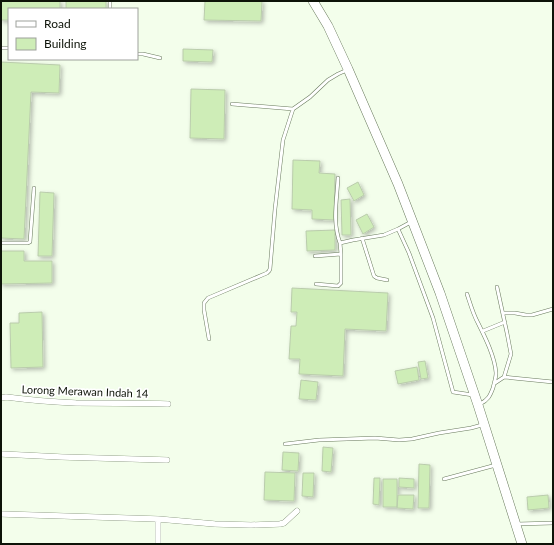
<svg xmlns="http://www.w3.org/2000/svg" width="554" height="545" font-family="Lato,sans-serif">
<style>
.building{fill:#ceedb7;stroke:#baccac;filter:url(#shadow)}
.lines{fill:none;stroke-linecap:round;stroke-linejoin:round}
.lane-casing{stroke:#697a5d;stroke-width:4}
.street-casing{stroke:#697a5d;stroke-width:6}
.primary-casing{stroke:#697a5d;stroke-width:10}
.lane{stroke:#fff;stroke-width:3}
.street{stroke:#fff;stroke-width:5.5}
.primary{stroke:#fff;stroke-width:9}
.labels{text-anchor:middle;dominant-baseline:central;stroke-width:3.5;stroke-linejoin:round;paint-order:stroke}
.street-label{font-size:11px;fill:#0d1308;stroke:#fff}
</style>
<defs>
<filter id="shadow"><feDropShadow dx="2" dy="2" stdDeviation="2" flood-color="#0004"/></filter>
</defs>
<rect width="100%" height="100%" fill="#f3feeb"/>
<path class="building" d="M1 1H60V9H9V20H1Z
M66 1H106V9H66Z
M205 1H262L261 21 204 20Z
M183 49 213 50 212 62 183 61Z
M1 62 60 65 59 93 31 92 24 239 1 238Z
M191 89 225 90 224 139 190 138Z
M293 160 320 161 319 173 335 174 334 220 312 219V210L292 209Z
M358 182 364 195 354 201 347 188Z
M40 192 54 193 52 256H38Z
M350 199 351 235H342L341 200Z
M367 214 374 227 363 234 356 220Z
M335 230V250L307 251 306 231Z
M1 251H24V261H52V283L1 284Z
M292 288 388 293 386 331 345 329 343 376 299 374 300 359H289L291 326H296L297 312H291Z
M42 312 43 367 11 368 10 323H19V313Z
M425 361 428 378 421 379 418 362Z
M417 367 419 380 398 384 395 371Z
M301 380 318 382 316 400 299 399Z
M323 447 333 448 331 472 322 471Z
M283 452 299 453 298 471 282 470Z
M419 464 430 465 429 508H418Z
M265 472 295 473 294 501 264 500Z
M303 473H314L313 497 302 496Z
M374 478H380L379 505 373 504Z
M399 478 414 479V488L399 487Z
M383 479H397V507H383Z
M398 495H414L413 509 397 508Z
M548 495 549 508 528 510 527 497Z"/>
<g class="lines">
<defs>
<path id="lane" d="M110 9V1
M1 48H9
M137 54H143L160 58
M232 104 293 109 310 97 328 80 338 74 347 70
M338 178C337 200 332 221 340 243
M398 229 409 253 433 318 453 392 473 395
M362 238 374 276 377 278 387 280
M1 243H28L30 242 34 188
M315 256 341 254 340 243 353 240 384 235 398 229 411 222
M316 284 338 286 341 283V254
M467 294C470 303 473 314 478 323 485 337 495 357 496 373 496 378 494 383 493 388 490 396 488 400 480 404
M503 313H515L526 315H532L553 309
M483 331 505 322
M209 339 204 310V303L208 298 267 273 269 271 270 269 275 209 283 140 293 109
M504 377 553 382
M495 383 504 377 511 354 507 333 497 287
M285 444 319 440 375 438 399 440 412 439 439 433 471 428 482 425
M444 479 496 465
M517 524 553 523"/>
<path id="street" d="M1 398 6 397C29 400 53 402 76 403 107 403 138 403 168 404
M1 454 62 457 167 460
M1 514 158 519V544
M158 519 215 524 251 525 280 524 284 523 297 511"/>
<path id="primary" d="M313 1 328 26 348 69 398 184 440 293 478 405 522 544"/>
</defs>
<use href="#lane" class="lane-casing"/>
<use href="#street" class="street-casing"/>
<use href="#primary" class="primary-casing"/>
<use href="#lane" class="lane"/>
<use href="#street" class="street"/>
<use href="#primary" class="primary"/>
</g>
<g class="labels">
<g class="street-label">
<text transform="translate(85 391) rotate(2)">Lorong Merawan Indah 14</text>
</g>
</g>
<rect width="554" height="545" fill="none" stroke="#0d1308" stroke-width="4"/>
<rect x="8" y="8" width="130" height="52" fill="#ffffff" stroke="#9ea19c"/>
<rect x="16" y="21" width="20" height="6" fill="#ffffff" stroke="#9ea19c"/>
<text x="44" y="28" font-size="12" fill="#0d1308">Road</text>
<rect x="16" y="38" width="20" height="12" fill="#ceedb7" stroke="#9ea19c"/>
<text x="44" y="48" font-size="12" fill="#0d1308">Building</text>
</svg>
